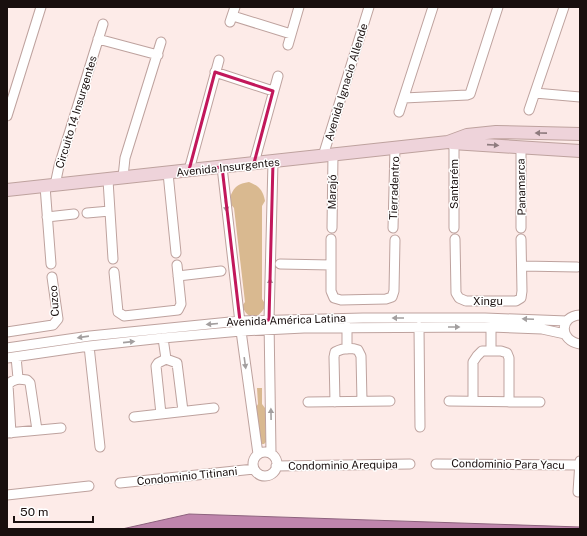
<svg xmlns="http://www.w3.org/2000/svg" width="587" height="536" font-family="'Public Sans',sans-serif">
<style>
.green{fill:#d9b990}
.water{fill:#bf85ac;stroke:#8d627d}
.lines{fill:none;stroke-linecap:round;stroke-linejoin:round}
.minor-casing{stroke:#bea29e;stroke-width:11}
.secondary-casing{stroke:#bea29e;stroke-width:14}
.minor{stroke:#fff;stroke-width:9}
.secondary{stroke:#eed3da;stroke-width:12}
.oneway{fill:#8e7b7e}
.oneway2{fill:#a39f9f}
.marked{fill:none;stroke:#c2185b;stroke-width:3;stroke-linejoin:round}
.labels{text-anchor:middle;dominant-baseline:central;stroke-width:3;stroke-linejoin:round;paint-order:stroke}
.street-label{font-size:11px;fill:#190f0e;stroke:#fff}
</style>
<rect width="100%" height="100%" fill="#fdebe8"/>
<path class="green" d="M249 182C259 186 263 190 265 201L262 206V299L266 305C259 319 249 322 242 306L245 302 234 208 229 202C232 190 235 184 249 182Z
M257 388H262V404L265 408 266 442 264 444H261L255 409 258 404Z"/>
<path class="water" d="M189 514 580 527V529H122Z"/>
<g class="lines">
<defs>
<path id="minor" d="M233 16 291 34
M230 22 235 7
M98 39 158 55
M288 45 299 7
M215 72 273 91
M535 93 580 97
M404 98 467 95 470 94 498 7
M529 110 564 7
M399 112 433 7
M7 116 41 7
M454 140V228
M521 147V228
M323 156 369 7
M254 163 278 76
M222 167 241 331 258 454
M189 170 219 60
M168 173 176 253
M123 177 125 158 161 42
M108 180 113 259
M55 185 59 166 103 24
M45 186 51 264
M87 213 110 211
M47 217 74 214
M332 228 333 155
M393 228 395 148
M331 239V291L334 298 341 300 386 299 392 297 394 291 395 240
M455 239 456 293 459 298 466 301H516L521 298 522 291 521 239
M280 264 331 265
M522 266 577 267
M114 272 118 312 124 316 178 310 181 304 177 265
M178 276 221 271
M580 315C559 316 559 341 580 344
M347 327V349
M419 327 420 427
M491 327V351
M7 332 53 325 58 319 52 277
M163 338 166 359
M89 346 100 447
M7 348 90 336 240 321 363 318H485L567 321
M16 357 18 378
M7 358 89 346 163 338 241 331 304 328 491 327 542 329 565 334
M449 401 540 402
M473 401V362L477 356 482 351H501L507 353 509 358V402
M308 402 390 401
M335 402 334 357 335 352C343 348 350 347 358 350L361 356 362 401
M161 414 156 366 158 363 166 359 177 363 183 411
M134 417 214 408
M7 433 61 428
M11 433 8 385C13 378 20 379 27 380L30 383 37 430
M253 464a12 12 0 1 1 24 0a12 12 0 1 1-24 0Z
M271 453 269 320 273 162
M436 464 580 465
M276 466 410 464
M120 483 254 469
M578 492 580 461
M7 495 89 486"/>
<path id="secondary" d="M452 143 580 151
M7 190 448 142 467 135 496 132 580 134"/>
</defs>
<use href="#minor" class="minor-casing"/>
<use href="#secondary" class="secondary-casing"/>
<use href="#minor" class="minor"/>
<use href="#secondary" class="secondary"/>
</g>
<defs><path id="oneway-solid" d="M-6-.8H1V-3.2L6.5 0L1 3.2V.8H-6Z"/></defs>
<g class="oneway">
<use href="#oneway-solid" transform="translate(541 133) rotate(-179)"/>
<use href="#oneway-solid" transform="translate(493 145) rotate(4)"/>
</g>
<g class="oneway2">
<use href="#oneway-solid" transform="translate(226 206) rotate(83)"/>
<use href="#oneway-solid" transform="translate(270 284) rotate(-89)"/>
<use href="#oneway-solid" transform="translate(398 318) rotate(180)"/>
<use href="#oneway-solid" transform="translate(528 319) rotate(-178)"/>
<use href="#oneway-solid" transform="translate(212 324) rotate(175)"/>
<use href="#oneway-solid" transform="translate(454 327)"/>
<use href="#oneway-solid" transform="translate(83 337) rotate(172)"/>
<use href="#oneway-solid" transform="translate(129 342) rotate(-6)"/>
<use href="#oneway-solid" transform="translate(245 363) rotate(82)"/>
<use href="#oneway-solid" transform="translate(271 414) rotate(-91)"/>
</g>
<path class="marked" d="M215 72 273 91 254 163 273 162 269 320 240 321 222 167 189 170Z"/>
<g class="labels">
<g class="street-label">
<text transform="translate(346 82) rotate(-73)">Avenida Ignacio Allende</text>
<text transform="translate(76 112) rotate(-73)">Circuito 14 Insurgentes</text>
<text transform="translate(228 167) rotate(-6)">Avenida Insurgentes</text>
<text transform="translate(454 184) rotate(-90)">Santarém</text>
<text transform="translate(521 187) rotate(-91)">Panamarca</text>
<text transform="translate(394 188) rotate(-88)">Tierradentro</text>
<text transform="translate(332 192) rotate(-89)">Marajó</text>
<text transform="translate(54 301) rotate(-94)">Cuzco</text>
<text x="488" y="301">Xingu</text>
<text transform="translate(286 320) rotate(-2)">Avenida América Latina</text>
<text transform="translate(508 464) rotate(1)">Condominio Para Yacu</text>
<text transform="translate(343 465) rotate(-1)">Condominio Arequipa</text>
<text transform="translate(187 476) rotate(-6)">Condominio Titinani</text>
</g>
</g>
<rect width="587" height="536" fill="none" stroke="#190f0e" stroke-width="16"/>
<path d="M14 516v6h79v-6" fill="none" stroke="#190f0e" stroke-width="2"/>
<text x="20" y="516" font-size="12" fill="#190f0e" stroke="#ffffff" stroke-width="3" paint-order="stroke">50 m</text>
</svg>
